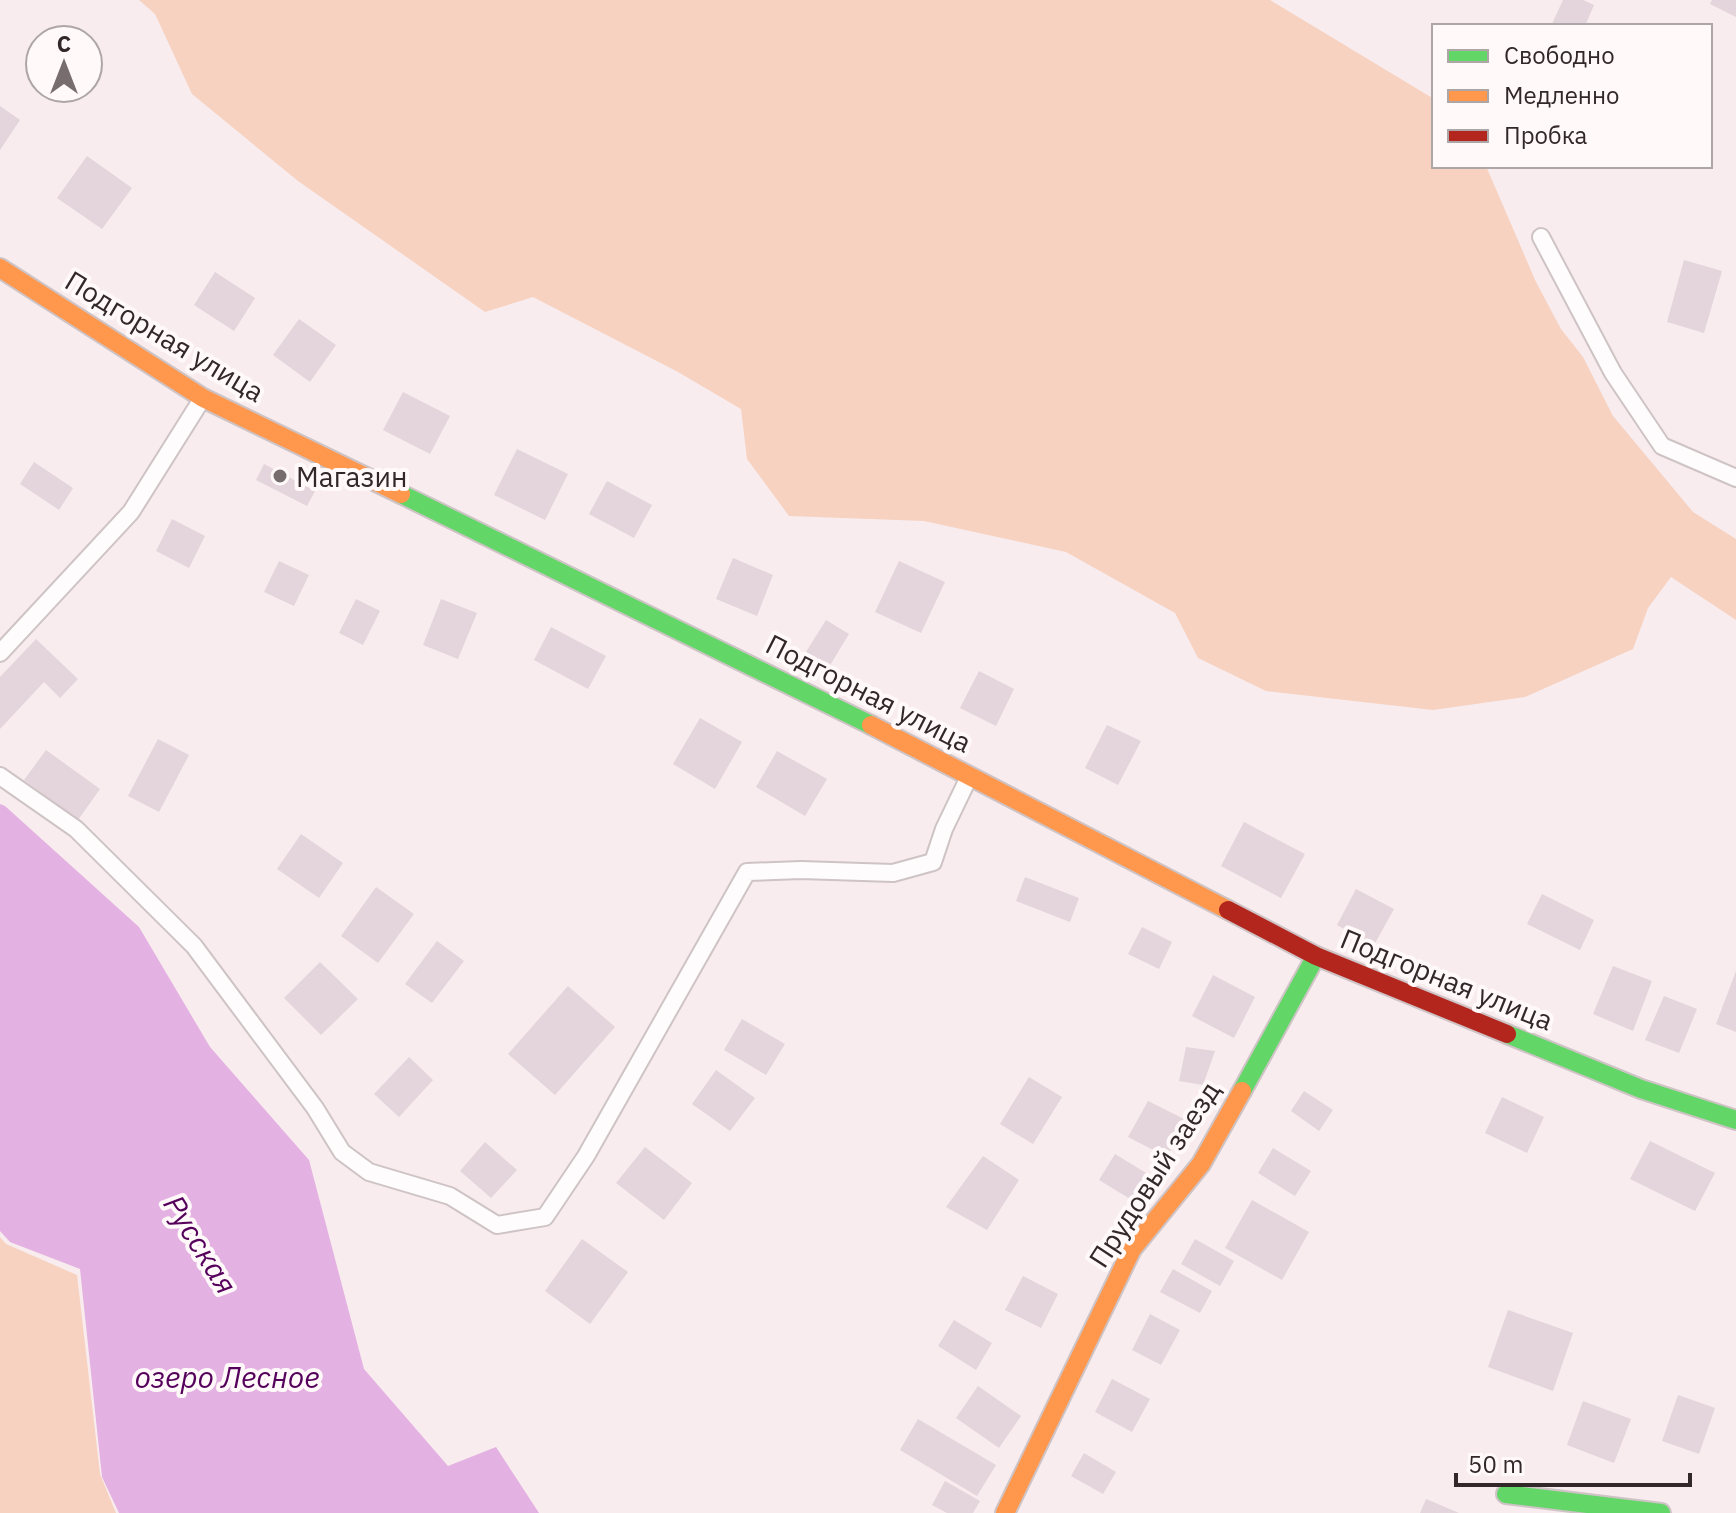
<svg xmlns="http://www.w3.org/2000/svg" width="1736" height="1513" font-family="'IBM Plex Sans',sans-serif">
<style>
.green{fill:#f7d2c0}
.water{fill:#e3b1e2}
.building{fill:#e4d4db}
.lines{fill:none;stroke-linecap:round;stroke-linejoin:round}
.lane-casing{stroke:#cec3c5;stroke-width:20}
.fast-casing{stroke:#cec3c5;stroke-width:22}
.slow-casing{stroke:#cec3c5;stroke-width:22}
.jam-casing{stroke:#cec3c5;stroke-width:22}
.lane{stroke:#fefcfc;stroke-width:16}
.fast{stroke:#63d668;stroke-width:18}
.slow{stroke:#ff974d;stroke-width:18}
.jam{stroke:#b3261e;stroke-width:18}
.poi-dot{fill:#776d6e;stroke:#fff9fa;stroke-width:3}
.labels{text-anchor:middle;dominant-baseline:central;stroke-width:8;stroke-linejoin:round;paint-order:stroke}
.street-label{font-size:28px;fill:#322829;stroke:#fff9fa}
.poi-label{font-size:28px;fill:#322829;stroke:#fff9fa;text-anchor:start}
.water-label{font-size:30px;font-style:italic;fill:#55005b;stroke:#fff9fa}
</style>
<rect width="100%" height="100%" fill="#f8ecee"/>
<path class="green" d="M139 0H1270L1434 99V166H1486L1536 282 1561 329 1583 357 1613 416 1693 512 1736 539V620L1671 577 1648 608 1633 649 1525 697 1433 710 1266 691 1198 658 1175 613 1066 552 924 521 789 516 747 459 741 409 678 372 533 297 485 312 298 181 192 94 155 14Z
M0 1237 6 1244 77 1275 100 1474 116 1513H0Z"/>
<path class="water" d="M0 804 5 806 139 927 210 1047 309 1160 364 1369 448 1466 496 1447 539 1513H119L102 1477 80 1269 10 1242 0 1231Z"/>
<path class="building" d="M1563 0H1583L1594 5 1585 26H1551Z
M1712 0H1736V17L1710 4Z
M0 106 20 120 0 150Z
M87 156 132 188 102 229 57 198Z
M1684 260 1722 271 1704 333 1667 322Z
M215 272 255 298 234 331 194 305Z
M299 319 336 345 310 382 273 355Z
M403 392 450 416 430 454 383 430Z
M517 449 568 474 545 520 494 495Z
M34 462 73 488 59 510 20 484Z
M264 464 315 491 307 506 256 480Z
M607 481 652 505 634 538 589 514Z
M172 519 205 536 189 568 156 551Z
M733 558 773 575 757 616 716 599Z
M279 561 309 575 294 606 264 592Z
M899 561 945 582 921 633 875 612Z
M356 599 380 611 363 645 339 633Z
M441 599 477 613 458 659 423 645Z
M826 620 849 634 829 667 806 652Z
M551 627 606 656 588 689 534 660Z
M36 639 78 679 60 698 44 682 0 729V677Z
M979 671 1014 689 996 726 960 708Z
M700 718 742 742 715 789 673 764Z
M1107 725 1141 741 1118 785 1085 768Z
M158 739 189 755 159 812 128 796Z
M46 750 100 789 78 820 24 780Z
M777 751 827 779 805 816 756 787Z
M1244 822 1305 854 1281 898 1221 866Z
M301 834 343 863 319 898 277 869Z
M1025 877 1079 898 1070 922 1016 901Z
M376 887 414 914 378 963 341 936Z
M1356 889 1394 909 1374 945 1337 925Z
M1542 894 1594 920 1580 950 1527 924Z
M1142 927 1172 942 1159 969 1128 954Z
M437 941 464 961 432 1003 405 984Z
M320 962 358 999 321 1035 284 998Z
M1613 966 1652 981 1633 1031 1593 1014Z
M1736 971V1032L1716 1024Z
M1213 975 1255 997 1234 1038 1192 1016Z
M568 986 615 1027 555 1095 508 1054Z
M1664 996 1697 1009 1679 1053 1645 1040Z
M742 1019 785 1044 766 1075 724 1050Z
M1186 1047 1215 1051 1203 1085 1179 1081Z
M409 1057 433 1080 399 1117 374 1094Z
M716 1070 755 1098 730 1131 692 1104Z
M1029 1077 1062 1097 1033 1144 1000 1124Z
M1304 1091 1333 1110 1319 1131 1291 1111Z
M1502 1097 1544 1117 1527 1153 1485 1133Z
M1148 1101 1186 1120 1167 1157 1128 1137Z
M1650 1141 1715 1173 1695 1211 1630 1179Z
M485 1142 517 1170 491 1198 460 1171Z
M645 1147 692 1183 664 1220 616 1183Z
M1273 1148 1311 1171 1295 1196 1258 1173Z
M1115 1154 1151 1176 1135 1202 1099 1180Z
M983 1156 1019 1180 987 1230 946 1207Z
M1252 1200 1309 1232 1282 1280 1225 1248Z
M582 1239 628 1272 590 1324 545 1291Z
M1195 1239 1234 1261 1220 1286 1181 1264Z
M1173 1269 1212 1291 1200 1313 1160 1292Z
M1023 1276 1058 1294 1041 1328 1005 1310Z
M1508 1310 1573 1333 1553 1391 1488 1367Z
M1150 1314 1180 1330 1161 1365 1132 1350Z
M954 1320 992 1343 976 1370 938 1346Z
M1112 1379 1150 1399 1132 1432 1095 1412Z
M978 1386 1021 1416 999 1448 956 1418Z
M1678 1395 1715 1408 1699 1454 1662 1441Z
M1583 1401 1631 1419 1614 1463 1567 1445Z
M918 1419 996 1465 977 1496 900 1450Z
M1084 1453 1116 1472 1103 1494 1071 1476Z
M945 1481 980 1501 973 1513H947L932 1505Z
M1426 1499 1459 1513H1420Z"/>
<g class="lines">
<defs>
<path id="lane" d="M1541 237 1613 373 1662 446 1736 478
M0 653 131 512 202 399
M0 776 76 829 194 946 315 1108 342 1152 369 1172 450 1196 497 1225 545 1217 586 1156 747 872 801 870 893 873 933 862 944 829 969 777"/>
<path id="fast" d="M401 494 871 725
M1507 1034 1641 1089 1736 1120
M1242 1091 1316 956
M1506 1494 1661 1513"/>
<path id="slow" d="M0 268 203 398 401 494
M871 725 1228 910
M1005 1513 1132 1249 1201 1164 1242 1091"/>
<path id="jam" d="M1228 910 1316 956 1507 1034"/>
</defs>
<use href="#lane" class="lane-casing"/>
<use href="#fast" class="fast-casing"/>
<use href="#slow" class="slow-casing"/>
<use href="#jam" class="jam-casing"/>
<use href="#lane" class="lane"/>
<use href="#fast" class="fast"/>
<use href="#slow" class="slow"/>
<use href="#jam" class="jam"/>
</g>
<circle class="poi-dot" cx="280" cy="476" r="8"/>
<g class="labels">
<g class="street-label">
<text transform="translate(165 336) rotate(31)">Подгорная улица</text>
<text transform="translate(869 693) rotate(27)">Подгорная улица</text>
<text transform="translate(1447 979) rotate(22)">Подгорная улица</text>
<text transform="translate(1154 1174) rotate(-57)">Прудовый заезд</text>
</g>
<g class="poi-label">
<text x="296" y="476">Магазин</text>
</g>
<g class="water-label">
<text transform="translate(201 1244) rotate(58)">Русская</text>
<text x="227" y="1376">озеро Лесное</text>
</g>
</g>
<rect x="1432" y="24" width="280" height="144" fill="#fff9fa" stroke="#ada5a6" stroke-width="2"/>
<rect x="1448" y="50" width="40" height="12" fill="#63d668" stroke="#ada5a6" stroke-width="2"/>
<text x="1504" y="64" font-size="24" fill="#322829">Свободно</text>
<rect x="1448" y="90" width="40" height="12" fill="#ff974d" stroke="#ada5a6" stroke-width="2"/>
<text x="1504" y="104" font-size="24" fill="#322829">Медленно</text>
<rect x="1448" y="130" width="40" height="12" fill="#b3261e" stroke="#ada5a6" stroke-width="2"/>
<text x="1504" y="144" font-size="24" fill="#322829">Пробка</text>
<g transform="translate(64 64)"><circle r="38" fill="#fff9fa" stroke="#ada5a6" stroke-width="2"/>
<path d="M0-6L14 30L0 20L-14 30Z" fill="#776d6e"/>
<text y="-12" font-size="22" font-weight="bold" text-anchor="middle" fill="#322829">С</text>
</g>
<path d="M1456 1473v12h234v-12" fill="none" stroke="#322829" stroke-width="4"/>
<text x="1468" y="1473" font-size="24" fill="#322829" stroke="#fff9fa" stroke-width="6" paint-order="stroke">50 m</text>
</svg>
